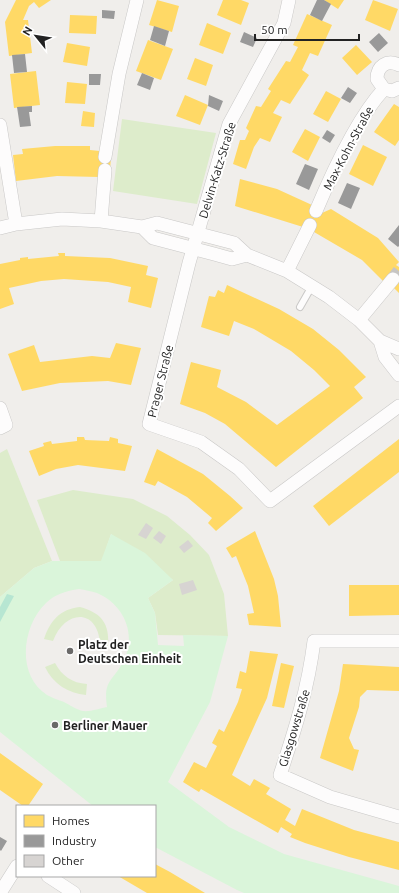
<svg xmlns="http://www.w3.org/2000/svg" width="399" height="893" font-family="Ubuntu,sans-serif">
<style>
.grass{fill:#ddeccb}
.park{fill:#daf5da;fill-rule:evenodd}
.pitch{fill:#b7e6d2}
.homes{fill:#ffd966}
.industry{fill:#999}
.building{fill:#d7d4d2}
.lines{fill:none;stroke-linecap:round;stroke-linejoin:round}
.minor-tunnel{stroke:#c7c5c3;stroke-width:13;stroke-dasharray:13 6;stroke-linecap:butt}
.service-casing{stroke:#c9c8c7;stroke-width:8}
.minor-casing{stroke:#c9c8c7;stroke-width:14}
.service{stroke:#fdfcfc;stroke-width:6}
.minor{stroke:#fdfcfc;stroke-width:13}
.poi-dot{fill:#6a6968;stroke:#fff;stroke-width:1.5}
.labels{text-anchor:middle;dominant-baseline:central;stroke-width:4;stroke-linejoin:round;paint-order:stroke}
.street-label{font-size:12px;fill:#222;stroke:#fff}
.poi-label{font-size:12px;font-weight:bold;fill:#222;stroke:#fff;text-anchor:start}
</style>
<rect width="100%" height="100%" fill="#f0eeeb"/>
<path class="grass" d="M122 119 216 133 197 204 113 191Z
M7 449 52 561 34 568 0 597V453Z
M73 490 133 499 167 516 190 535 209 555 224 594 228 636 158 635 155 613 148 598 173 580 111 534 102 561H60L37 500Z
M80 607C102 613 110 624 108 647L100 644C98 608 65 609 53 641L44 639C50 621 60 609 80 607Z
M55 663C62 676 72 683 87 684L86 695C68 693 53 684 45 667Z"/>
<path class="park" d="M111 534 145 553 173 580 148 598 155 613 158 645 184 646 183 635 228 636 210 702 168 782 229 827 284 854 399 886V893H244L237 890 155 847V806H93L0 732V597L34 568 52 561H101ZM79 589C85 590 91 591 97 593 123 604 137 633 124 660 113 682 103 679 107 707 101 708 90 712 83 711 77 710 70 705 64 702 59 700 52 698 47 695 16 675 22 626 46 603 55 594 66 591 79 589Z"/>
<path class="pitch" d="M7 594 14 596 0 622V607Z"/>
<path class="homes" d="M16 0H51L39 8 34 2 29 6 23 20H28L32 53 9 56 5 22Z
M157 0 179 6 172 32 149 25Z
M223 0H241L249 3 241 25 217 15Z
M324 0H344L338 9Z
M373 0 398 9 390 31 365 20Z
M307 14 332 25 318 56 310 53 302 70 309 75 290 104 281 100 273 113 282 117 270 142 260 138 254 147 246 169 233 164 240 140H245L249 131 246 128 256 106 261 107 271 91 268 89 286 61 290 62 298 47 293 45Z
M70 15 97 16 96 34 69 33Z
M207 23 231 33 223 54 199 45Z
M148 40 173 49 161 80 136 71Z
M67 43 90 47 87 66 63 62Z
M356 45 372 62 357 75 342 58Z
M195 58 213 65 206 86 187 79Z
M36 71 40 105 14 108 10 74Z
M67 82 87 84 85 104 65 103Z
M326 91 341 99 328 122 313 114Z
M185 95 208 105 200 125 176 116Z
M394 104 399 107V140L395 146 374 132Z
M83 111 95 113 94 127 81 126Z
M305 129 320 137 308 161 292 152Z
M363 145 387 157 373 186 349 174Z
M55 146H90V150L100 151 111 157 110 170 99 177 57 176 16 181 13 155 23 154 22 149Z
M240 179 277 189 312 205 322 213 331 209 378 238 399 262 396 265 399 267V293L393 287 397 283 388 275 383 281 362 260 314 232 316 227H303L235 206Z
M58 253H65V256L110 258 148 266 146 275 158 278 151 308 128 302 131 287 108 282 64 279 41 281 9 288 14 304 0 309V264L20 260V258L28 257V259L59 256Z
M227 285 279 309 313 329 339 350 366 377 354 387 363 398 276 467 225 424 205 413 180 404 191 362 221 370 217 387 246 402 277 425 330 386 314 370 291 351 254 329 234 321 229 336 201 327 209 296 215 297 218 290 224 293Z
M116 343 141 348 131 385 108 381 60 383 22 391 8 354 34 345 40 362 92 356 110 358Z
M77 437H84L85 440 109 441 110 437 118 439V443L132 446 125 471 78 465 56 469 39 476 29 451 44 446 43 443 51 441 52 444 77 441Z
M399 439V472L329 526 313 506Z
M157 449 203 474 230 496 243 508 216 531 208 523 212 518 187 497 158 481 155 486 144 482Z
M255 531 274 579 278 596 281 627 249 625 247 614 254 613 248 586 236 556 232 558 226 548Z
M349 585H399V615L349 616Z
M250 651 278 654 267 698 232 775 250 786 254 779 270 788 266 794 291 809 285 820 295 826 302 809 354 830 399 842V870L349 857 305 843 290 837 292 834 281 827 278 833 201 789 199 792 183 782 194 762 206 768 217 746 212 743 219 729 224 732 238 702 242 689 236 688 240 671 246 673Z
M281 663 294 666 284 708 272 706Z
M343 664 399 667V691L367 690 360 697 359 707 349 738 354 749 359 750 353 771 320 758 339 691Z
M0 753 43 784 28 806H23L0 790Z
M155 864 170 872 205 893H147L118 876H155Z"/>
<path class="industry" d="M317 0H324L331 4 322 21 310 15Z
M102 10 115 11 114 19 102 18Z
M154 26 169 31 165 46 150 40Z
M244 32 257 38 253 47 240 42Z
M379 33 388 43 378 52 369 42Z
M25 54 27 72 14 73 12 55Z
M142 73 154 78 150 90 137 85Z
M89 74H101L100 85H89Z
M348 87 357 93 350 103 341 98Z
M209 95 223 101 219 111 208 106Z
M32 106V112H29L31 126 20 127 17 107Z
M327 130 335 135 330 143 322 138Z
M305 164 318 169 309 190 296 184Z
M347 183 360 188 351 209 338 203Z
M399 225V246L398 247 388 239Z
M0 837 7 841 1 851 0 850Z"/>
<path class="building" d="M146 523 153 528 146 539 138 535Z
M159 531 166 536 161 544 153 538Z
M188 540 193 546 184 553 179 547Z
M193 580 197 590 182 595 179 584Z"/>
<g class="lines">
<path class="minor-tunnel" d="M393 279 399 271"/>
<defs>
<path id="service" d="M300 307 312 286"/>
<path id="minor" d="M289 0 284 23 229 124 189 263 149 424 201 442 239 469 270 501 399 406
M399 65C387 59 377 66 377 79L384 89 392 91 399 88
M0 125 16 224
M105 157 119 74 137 0
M316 211C332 173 357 118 384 89
M101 221 105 170
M142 227 153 238 214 254 232 259 247 255
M0 228 16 224 62 219 101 221 142 227 157 223 234 243 247 255 287 271 329 297 359 320 380 341 399 349
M287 271 310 225
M359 320 393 279
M380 341 385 357 399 375
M0 408 6 425 0 428
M399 641H314C308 689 295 730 280 775L330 797 399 817
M48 876 74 893
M0 893 17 866"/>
</defs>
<use href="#service" class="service-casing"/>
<use href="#minor" class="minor-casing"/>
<use href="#service" class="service"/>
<use href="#minor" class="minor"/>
</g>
<g class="poi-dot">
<circle cx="70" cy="651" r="4"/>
<circle cx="55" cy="725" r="4"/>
</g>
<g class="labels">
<g class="street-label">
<text transform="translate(348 148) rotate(-62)">Max-Kohn-Straße</text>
<text transform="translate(217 170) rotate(-73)">Delvin-Katz-Straße</text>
<text transform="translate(160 381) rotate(-76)">Prager Straße</text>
<text transform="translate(294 728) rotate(-73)">Glasgowstraße</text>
</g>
<g class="poi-label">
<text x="78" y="644">Platz der<tspan x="78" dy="14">Deutschen Einheit</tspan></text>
<text x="63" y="725">Berliner Mauer</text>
</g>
</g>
<rect x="16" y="805" width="140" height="72" fill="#ffffff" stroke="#a7a7a7"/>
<rect x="24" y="815" width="20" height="12" fill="#ffd966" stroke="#a7a7a7"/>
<text x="52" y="825" font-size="12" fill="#222222">Homes</text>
<rect x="24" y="835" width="20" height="12" fill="#999999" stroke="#a7a7a7"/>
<text x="52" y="845" font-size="12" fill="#222222">Industry</text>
<rect x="24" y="855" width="20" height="12" fill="#d7d4d2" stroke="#a7a7a7"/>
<text x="52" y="865" font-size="12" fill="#222222">Other</text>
<g transform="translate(36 36) rotate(300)" stroke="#ffffff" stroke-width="3" paint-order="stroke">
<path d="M0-3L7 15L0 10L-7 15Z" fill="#222222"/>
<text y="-6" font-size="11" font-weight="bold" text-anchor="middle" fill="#222222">N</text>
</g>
<path d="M255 34v6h104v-6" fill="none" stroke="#222222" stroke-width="2"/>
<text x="261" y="34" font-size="12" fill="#222222" stroke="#ffffff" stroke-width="3" paint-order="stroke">50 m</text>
</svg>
